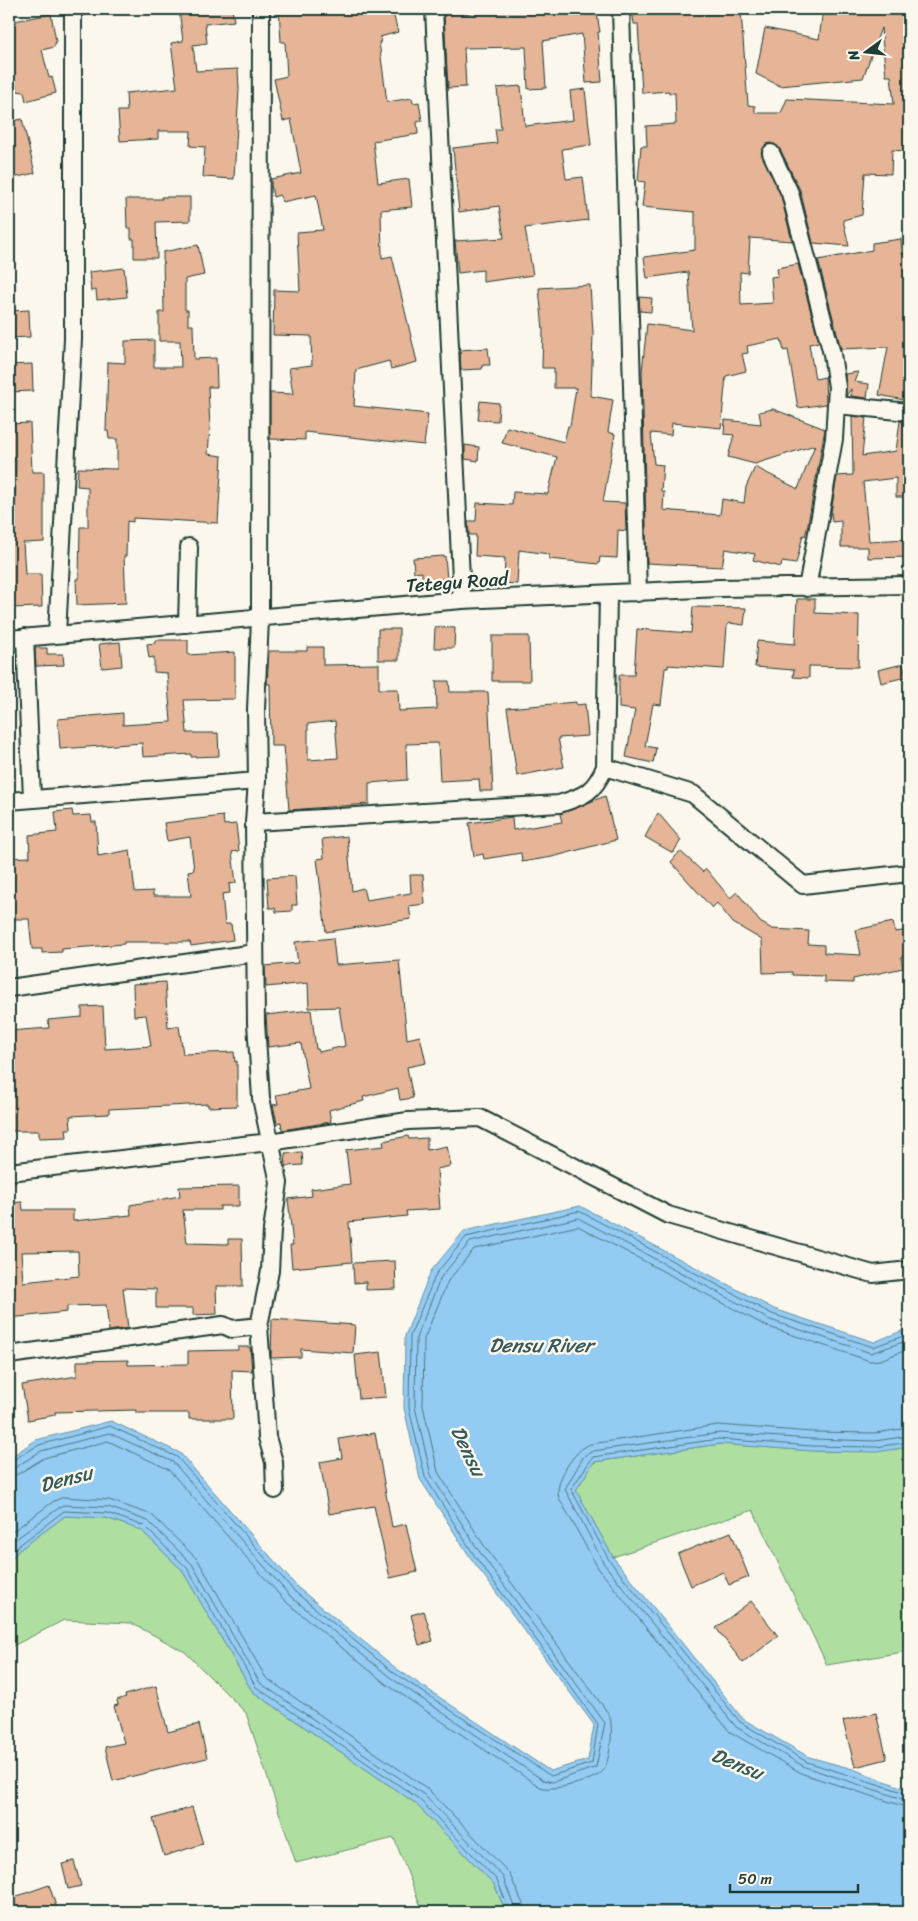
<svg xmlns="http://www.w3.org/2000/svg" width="918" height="1921" font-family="Sriracha,sans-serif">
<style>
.green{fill:#aedfa0;stroke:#668e6a}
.water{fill:#94cbf3;stroke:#6592a7}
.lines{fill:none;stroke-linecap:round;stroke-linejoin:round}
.shore{stroke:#4e7680;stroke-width:1}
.building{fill:#e6b497;stroke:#1f3d34;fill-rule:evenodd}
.minor-casing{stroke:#1f3d34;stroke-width:20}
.minor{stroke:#fbf7ec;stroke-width:16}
.labels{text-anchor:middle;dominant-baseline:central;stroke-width:5;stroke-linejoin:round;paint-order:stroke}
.street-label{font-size:19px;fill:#1f3d34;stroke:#fbf7ec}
.water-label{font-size:20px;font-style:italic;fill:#36595a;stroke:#fbf7ec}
</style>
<rect width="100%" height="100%" fill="#fbf7ec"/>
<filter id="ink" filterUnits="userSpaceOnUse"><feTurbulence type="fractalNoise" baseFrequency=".02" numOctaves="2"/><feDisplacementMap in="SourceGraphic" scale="10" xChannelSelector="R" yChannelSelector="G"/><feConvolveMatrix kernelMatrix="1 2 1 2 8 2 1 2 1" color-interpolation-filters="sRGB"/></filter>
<g filter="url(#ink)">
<path class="green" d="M720 1444C783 1448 847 1457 909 1447V1651L827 1665 753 1510 613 1557 576 1490 594 1462Z
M65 1516 106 1518 141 1530 182 1570 252 1691 415 1803 494 1884 506 1912H423L394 1838 296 1863 246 1713 185 1652 131 1623 64 1620 9 1648V1561L19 1550Z"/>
<path class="water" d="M580 1206 774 1309 874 1342 909 1328V1447L876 1452 811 1451 720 1444 594 1462 576 1490 613 1557 743 1719 809 1757 853 1769 909 1790V1912H506L494 1884 415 1803 252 1691 182 1570 141 1530 106 1518 65 1516 19 1550 9 1561V1458L36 1440 111 1421 180 1453 297 1587 397 1669 550 1771 588 1760 594 1725 470 1557 420 1479 404 1408 405 1336 431 1271 464 1231Z"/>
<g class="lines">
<path class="shore" d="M909 1428 875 1433 812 1432 718 1425 591 1444C575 1448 553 1483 559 1498L598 1568 730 1732 803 1774 909 1808
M909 1436 875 1441 812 1439 719 1433 593 1451 584 1456 565 1489 604 1564 736 1727 805 1767 909 1801
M909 1442 876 1447 811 1446 719 1439 593 1457 571 1489 609 1560 740 1722 807 1762 909 1794
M9 1462 39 1445 110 1426 177 1457 294 1591 394 1673 551 1776 592 1763 598 1724 474 1555 425 1477 409 1408 410 1336 436 1274 466 1237 579 1211 772 1314 873 1347 909 1334
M9 1468 16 1467 41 1451 109 1433 173 1462 290 1596 391 1678 543 1780 553 1782 596 1767 605 1723 479 1551 431 1475 415 1407 416 1338 441 1277 470 1242 578 1218 770 1320 871 1353 909 1340
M9 1476 18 1474 44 1458 108 1441 168 1469 285 1601 386 1684 540 1787C551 1792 595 1781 603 1771 610 1761 615 1724 608 1713L485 1547 438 1472 423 1406 424 1339 448 1281 474 1249 578 1226 766 1326 870 1361 880 1360 909 1349
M9 1534 54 1501 64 1497 109 1500 152 1515 198 1560 266 1678 428 1789 509 1873 523 1904 524 1912
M9 1544 63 1505 108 1507 148 1521 192 1564 260 1683 423 1794 503 1877 516 1912
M9 1553 64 1511 107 1513 144 1526 187 1568 256 1687 419 1799 497 1880 510 1912"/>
</g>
<path class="building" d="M179 9H232L234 21 205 24 207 43 193 45 196 71 238 69 239 89 234 179 203 177 205 147 190 146 191 131H158V139L120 141 118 111H127L126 93 177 88 171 43 183 41Z
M279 9H392L398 32 380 37 381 42H379L387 102 412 98 413 103 419 102 422 121 417 122 418 134 373 141 378 183 409 179 412 207 381 210 382 258 392 256 417 362 391 369 389 361 356 370 354 406 428 414 424 445 305 432V440L270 439V393L293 394 289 368 312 365 311 336 273 335 274 290 300 291 297 232 323 230 316 195 282 202 280 195 273 197 271 184V179L301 173 291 119 283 121 274 79 287 76 285 42H281Z
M470 9H596L600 32H598L602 82 586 83 582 34 543 41 546 88 528 89 526 47 464 48 466 87 448 88 444 14 470 13Z
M632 9H707V14L741 12 748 105 755 106V113H781L787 99 894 104 891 76H886L881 28 863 78 780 86 756 74 765 28 819 39 823 9 851 13V9H909V104H907L906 151 892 150 891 174 865 173 862 215 843 220 849 246 813 243 800 190 780 149 771 143 766 144 761 152 781 196 792 241 750 238 748 273 740 272 741 305 773 303 771 277 778 276 777 268 798 264 819 342 809 344 815 379 825 377 826 404 798 408 788 350 784 351 781 339 747 346 748 353 742 354 746 371 726 376 721 428 672 423 671 435 651 433 654 464 663 465 661 491 664 492 663 510 720 515 722 499 744 503 746 487 755 467 798 489 815 445 755 464 728 457 734 435 724 434 725 420 761 424 759 412 773 409 825 429 807 529 805 536 803 535 796 564 782 562 781 567 753 560 755 554 725 549 722 567 647 563 642 371 647 324 692 330 688 272 647 278 644 257 695 250V212L642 207 645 182 638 181 641 146H647L646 126 676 124 675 93H669V91L642 93 638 24H634Z
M51 14 56 41 54 47 42 50 49 78 52 77 56 93 26 101 24 92 17 91 14 77 9 46V22Z
M521 86 525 126 573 120 570 91 585 89 591 145 562 149 566 179 583 177 588 220 525 228 533 275 483 282V270L458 273 455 241 504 238 499 206 459 212 453 148 497 143 495 129H501L497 88Z
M22 119 35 173 9 179V122Z
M161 197H190V221L156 222 157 258H134V239H131V228H127L126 199H162Z
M901 239 902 254 909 252V401L879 395 888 347 841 349 818 260 872 250V243Z
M198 245 204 275 185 279V310H188V325H193L194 359 216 358 217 387H208L210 427 208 454 222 456 218 523 133 518V522L127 521 126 556H124L126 603 77 605 76 579H79L80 527H88V487L77 486 78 468 117 469V439H109L108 431H106L108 362 125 363V341L154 340V367H181L180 341H159V312H164L163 252Z
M124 268 127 297 97 300 96 290 91 291 89 272Z
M590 285 593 333 591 396 613 400 608 432 615 434 603 502 625 503 626 531 618 530 617 558 600 557 599 564 549 559V554L519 550 517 584 504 583 505 558 475 556 476 535H469L468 521H476L477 503 512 505 513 492 548 494 557 457 502 443 507 427 564 442 568 426H570L576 388H554V368H542L543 330 539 288Z
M639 297 652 298 651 312 640 311Z
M29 310 30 337 9 338V311Z
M488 348 490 365H483L482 369 461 370 460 350Z
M32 364 33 391 9 392V365Z
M858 372 854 382 869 384 867 398 851 396V389L846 396 845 374Z
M480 401 499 403 498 421 478 420Z
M852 416 866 418 862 456 896 451 900 421 909 422V497H896V478L863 482 869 541 909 539V557L868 558V547H841V521L832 522 831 512 837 476 853 475Z
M30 423 32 472H44V542L23 543 25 574H41L42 607 9 608V531H14L16 460H9V424Z
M465 445 479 447 478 461 465 459Z
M445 556 447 579H422V572L414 573 413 558Z
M797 599H815V613L859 615 858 667 809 666V678L793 677 794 670 755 667 757 641 795 644Z
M693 607 746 608 744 625 729 623 727 625 724 669 668 665V668H665L661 705 653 704 645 746 656 748 653 763 626 757 635 710 619 708V675H634L637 629 691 633Z
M435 627 455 628 454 648H434Z
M378 629H399V660H378Z
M492 636H529L530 681H492Z
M155 640H188V655L235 652V699L184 700 187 733H218L219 756 191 757V754L143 757 142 743 60 749 58 719 123 713V725L171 722 167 673 154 672V657L149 658 147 644 155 643Z
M120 642 122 666 102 668 99 644Z
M307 647H323V665L379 664V689H398L399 711 437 709 436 681H449L450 692H488L493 791H480L479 779 440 781 438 743 406 744 407 780 369 783V804L289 810 284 746H271L270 684H267L269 651H307ZM335 721 338 758 308 760V724Z
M35 648H47V654H63L64 665 36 666Z
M903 664 906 677 881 683 878 670Z
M576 702V705L585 704 588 736 558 738 564 767 517 776 507 708Z
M605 796 616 840 552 857 522 862 521 853 484 859 483 854 474 856 469 823 512 817 513 830 562 822 560 814Z
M72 810 73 816 91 815 92 822H96L98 856 130 850 135 892 153 891V896H191L188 871 194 870 190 837 167 841 164 823 223 816 224 825 236 824 239 851 232 852 236 883 229 884 230 893 222 894 225 924H231L233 940 191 946 190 942H124V944L62 949V952L42 953V949H32L29 919H9V858L30 857 29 835 57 832 55 812Z
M658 813 681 840 673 853 645 837Z
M347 836 352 891 363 888 366 900 411 893 410 875H423L425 904 409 906 411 919 326 932 317 859 324 858 322 839Z
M680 851 703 872 706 869 730 898 737 892 760 922 772 929 809 931 808 944 824 945V953L861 955 856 930 893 922 895 932 909 930V956L901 957 903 968 853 979V983L824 982V976L792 975V972L763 973 762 940 733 923 717 903 712 908 671 862Z
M295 876 297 905H292V911L276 912 275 908H269L267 878Z
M333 938 336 965 399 960 407 1039 420 1036 426 1063 407 1067 413 1098 400 1100 398 1088 363 1097 364 1101 329 1110 331 1122 282 1130 281 1122 277 1123 273 1105 278 1104 276 1095 309 1089 301 1043 268 1047 266 1015 311 1010 316 1049H318L319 1052 345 1046 339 1007 309 1008 308 983 266 987 265 966 298 963 295 942Z
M165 982 168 1028 179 1026 183 1054 234 1052 235 1062 237 1061V1106L208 1107V1104L109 1109V1114L70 1116 71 1129H66L67 1137 39 1138V1131H9V1031L49 1028 48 1020 82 1017V1007L103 1006 105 1049 151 1046 146 1015 134 1016 133 984Z
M408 1136 409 1139 427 1138V1150L447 1146 451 1166 437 1169 440 1209 406 1211 407 1216 349 1222 352 1262 292 1268 290 1245H293L288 1199 312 1196 311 1189 350 1184 346 1150 384 1146 383 1141Z
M302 1152 303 1165 286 1166 285 1153Z
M239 1186V1206H220V1210H183L187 1243 228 1244V1239H242L243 1286H216L217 1314 193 1315V1308H156V1289L123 1288 128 1328 109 1331 106 1305 67 1306V1312L9 1318V1203L22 1202 23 1210H73V1221L131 1215 130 1205 180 1196 179 1187ZM78 1251 79 1276 23 1282 21 1252Z
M395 1261 396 1289 366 1290V1282L354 1283 353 1263Z
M272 1319 355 1325 353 1353 301 1349V1357L271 1358Z
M238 1347H250L252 1371 232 1370 233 1419H189V1413H136V1410L55 1412V1415L28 1420 22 1385 77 1376V1361L128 1360V1365L188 1364V1351L238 1350Z
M381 1352 386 1397 359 1399 355 1355Z
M375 1433 392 1527 406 1524 417 1572 390 1578 374 1506 329 1514 320 1462 342 1458 339 1439Z
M731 1532 749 1577 729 1585 723 1572 691 1586 678 1554Z
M751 1601 778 1636 743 1663 716 1628Z
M424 1611 433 1641 419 1645 411 1615Z
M156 1686 168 1732 199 1724 207 1758 113 1781 105 1747 124 1743 114 1706 118 1705 117 1700 126 1697 125 1695Z
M876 1713 887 1759 855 1767 843 1721Z
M192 1807 203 1844 164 1856 153 1819Z
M74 1861 81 1886 68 1889 62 1864Z
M49 1885 58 1912H12L9 1899Z"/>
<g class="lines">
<defs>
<path id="minor" d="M261 9 260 619 256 709 257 781 254 822 256 1023 261 1098 279 1183 272 1230 270 1271 259 1326 267 1437 274 1462 275 1490
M434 9 462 600
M621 9 638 593
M771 153 790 193 832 354 837 387 834 439 807 588
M837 405 909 412
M187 624 189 547
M57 634 73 339V9
M25 637 32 798
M9 639 462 600 720 588 909 585
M605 767 693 794 803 885 909 873
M9 801 257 781
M254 822 559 804C585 796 594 792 605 767L608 594
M9 988 255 953
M9 1172 270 1142 408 1121 480 1118 668 1215 873 1274 909 1270
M9 1355 223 1325 232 1329 259 1326"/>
</defs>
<use href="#minor" class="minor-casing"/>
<use href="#minor" class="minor"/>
</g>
</g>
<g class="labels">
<g class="street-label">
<text transform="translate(457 582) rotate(-4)">Tetegu Road</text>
</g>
<g class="water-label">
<text x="541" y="1345">Densu River</text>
<text transform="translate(468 1451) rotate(64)">Densu</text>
<text transform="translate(66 1479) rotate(-15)">Densu</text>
<text transform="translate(737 1764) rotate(22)">Densu</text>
</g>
</g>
<rect width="918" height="1921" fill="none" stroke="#fbf7ec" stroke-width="30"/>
<rect x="15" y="15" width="888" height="1891" fill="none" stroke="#1f3d34" stroke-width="2" filter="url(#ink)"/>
<g transform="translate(866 52) rotate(255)" stroke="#fbf7ec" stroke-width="4" paint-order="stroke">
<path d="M0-4L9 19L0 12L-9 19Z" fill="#1f3d34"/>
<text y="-8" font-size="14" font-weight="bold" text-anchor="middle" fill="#1f3d34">N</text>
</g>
<path d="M730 1884v8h128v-8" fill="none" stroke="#1f3d34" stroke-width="2.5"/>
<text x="738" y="1884" font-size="15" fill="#1f3d34" stroke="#fbf7ec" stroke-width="4" paint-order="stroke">50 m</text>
</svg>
